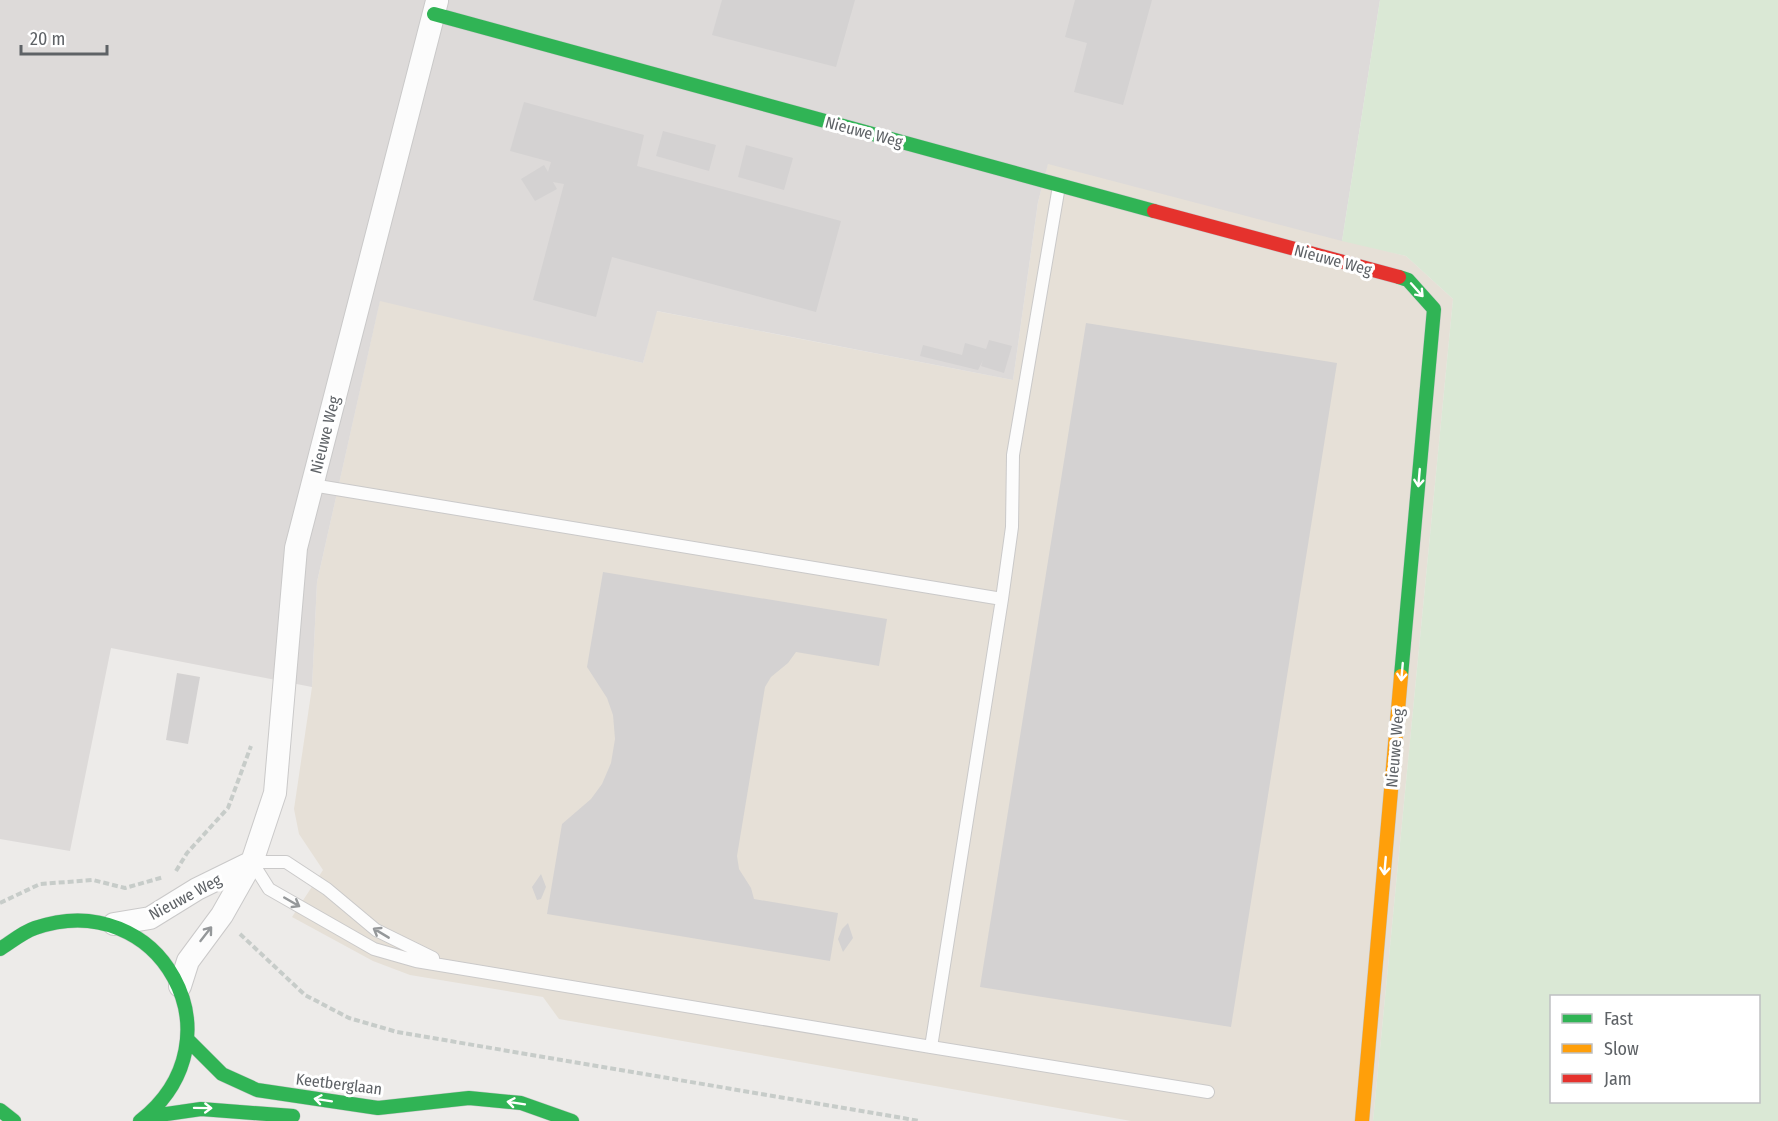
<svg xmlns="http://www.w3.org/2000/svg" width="1778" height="1121" font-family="'Fira Sans Condensed',sans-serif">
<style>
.commercial{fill:#e6e0d7}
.industrial{fill:#dddad9}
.green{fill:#dae8d5;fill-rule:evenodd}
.building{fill:#d4d2d2}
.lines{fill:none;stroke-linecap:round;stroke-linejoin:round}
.lane-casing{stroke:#cac9c9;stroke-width:14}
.street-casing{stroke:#cac9c9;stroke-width:24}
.fast-casing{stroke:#c7c8c8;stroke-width:15}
.slow-casing{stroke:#c7c8c8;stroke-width:15}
.jam-casing{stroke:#c7c8c8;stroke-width:15}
.path{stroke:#c7ccc9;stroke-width:4;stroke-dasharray:6 3;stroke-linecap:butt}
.lane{stroke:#fcfcfc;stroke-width:12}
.street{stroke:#fcfcfc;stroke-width:22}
.fast{stroke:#30b455;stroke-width:14}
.slow{stroke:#ff9f0a;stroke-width:14}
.jam{stroke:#e5322d;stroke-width:14}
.oneway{stroke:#fff}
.oneway2{stroke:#95989a}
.labels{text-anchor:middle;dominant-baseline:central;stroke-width:6;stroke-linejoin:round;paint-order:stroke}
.street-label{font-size:16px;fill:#5e6266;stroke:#fff}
</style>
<rect width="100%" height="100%" fill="#edebe9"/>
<path class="commercial" d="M1048 163 1406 256 1453 299 1373 1121H1131L559 1019 543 997 410 975 373 961 292 917 323 870 299 834 294 809 312 687 317 582 380 300 643 363 656 311 1013 380 1038 202Z"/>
<path class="industrial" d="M0 0H1380L1342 241 1048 164 1038 202 1013 380 657 311 643 363 380 301 317 582 312 687 111 648 70 851 0 839Z"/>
<path class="green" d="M1380 0H1778V1121H1373L1453 299 1406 256 1342 241ZM1552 996H1758V1102H1552Z"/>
<path class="building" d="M722 0H855L836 67 712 35Z
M1075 0H1152L1123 105 1074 92 1087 43 1065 37Z
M524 102 644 135 637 166 841 221 816 312 612 257 596 317 533 300 564 184 553 182 557 189 535 201 521 179 544 165 548 172 551 162 510 151Z
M663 131 716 145 709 171 656 156Z
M746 145 793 158 784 190 738 177Z
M1086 323 1337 363 1231 1027 980 987Z
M989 340 1012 346 1004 373 981 366 983 360 978 370 920 356 923 345 962 355 965 343 986 349Z
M603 572 887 619 879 666 796 652 788 663 771 677 765 687 737 856 739 869 751 888 754 899 838 913 830 961 547 914 562 824 591 799 602 784 611 763 615 739 613 715 607 698 587 667Z
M177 673 200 677 188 744 166 740Z
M541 874 546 887 541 899 537 900 532 887Z
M848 923 853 938 843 952 838 939 842 929Z"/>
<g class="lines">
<defs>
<path id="lane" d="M312 485 1002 599
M252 862 269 889 374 949 416 961 931 1047 1002 599 1012 527 1013 455 1059 186
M252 862H286L327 889 376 930 433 958
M931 1047 1208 1092"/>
<path id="street" d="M114 924 150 918 197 889 252 862
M180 986 188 961 222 915 252 862 275 793 296 548 437 1"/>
<path id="fast" d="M434 14 1154 211
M1399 277 1408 280 1434 309 1401 676
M0 949C11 942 23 932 35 928 160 885 245 1039 140 1121
M189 1041 222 1074 257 1090 378 1108 469 1098 521 1103 572 1121
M0 1110 14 1121
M146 1117 201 1109 293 1116"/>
<path id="slow" d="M1362 1121 1401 676"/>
<path id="jam" d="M1154 211 1399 277"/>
</defs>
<use href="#lane" class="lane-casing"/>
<use href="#street" class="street-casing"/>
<use href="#fast" class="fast-casing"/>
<use href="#slow" class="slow-casing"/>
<use href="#jam" class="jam-casing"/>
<path class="path" d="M176 871 187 853 228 808 251 746
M0 903 40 884 93 880 125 888 164 877
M240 934 305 995 349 1018 397 1032 920 1121"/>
<use href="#lane" class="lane"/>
<use href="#street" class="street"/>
<use href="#fast" class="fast"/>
<use href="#slow" class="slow"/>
<use href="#jam" class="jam"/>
</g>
<defs><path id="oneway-shaft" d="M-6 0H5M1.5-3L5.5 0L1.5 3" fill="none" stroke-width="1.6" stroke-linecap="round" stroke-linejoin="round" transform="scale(1.5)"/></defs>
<g class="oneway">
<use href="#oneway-shaft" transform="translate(1417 290) rotate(48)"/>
<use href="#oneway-shaft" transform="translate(1419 478) rotate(95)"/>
<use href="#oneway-shaft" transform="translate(1402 672) rotate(95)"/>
<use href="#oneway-shaft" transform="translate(1385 866) rotate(95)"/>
<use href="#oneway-shaft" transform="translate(323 1100) rotate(-171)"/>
<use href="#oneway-shaft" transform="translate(516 1103) rotate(-171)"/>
<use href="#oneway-shaft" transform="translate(203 1108) rotate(1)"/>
</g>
<g class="oneway2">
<use href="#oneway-shaft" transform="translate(292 902) rotate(30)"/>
<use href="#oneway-shaft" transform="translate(381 933) rotate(-149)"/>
<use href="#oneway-shaft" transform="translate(206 934) rotate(-52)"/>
</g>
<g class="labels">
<g class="street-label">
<text transform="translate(864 132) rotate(15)">Nieuwe Weg</text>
<text transform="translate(1333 260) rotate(15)">Nieuwe Weg</text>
<text transform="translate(325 435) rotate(-76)">Nieuwe Weg</text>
<text transform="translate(1395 748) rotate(-85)">Nieuwe Weg</text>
<text transform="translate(185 897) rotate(-28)">Nieuwe Weg</text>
<text transform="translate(339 1084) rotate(7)">Keetberglaan</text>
</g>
</g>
<rect x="1550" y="995" width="210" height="108" fill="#ffffff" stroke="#bfc0c2" stroke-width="1.5"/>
<rect x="1562" y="1014" width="30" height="9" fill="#30b455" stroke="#bfc0c2" stroke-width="1.5"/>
<text x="1604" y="1025" font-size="18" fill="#5e6266">Fast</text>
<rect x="1562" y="1044" width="30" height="9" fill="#ff9f0a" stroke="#bfc0c2" stroke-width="1.5"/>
<text x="1604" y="1055" font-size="18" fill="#5e6266">Slow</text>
<rect x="1562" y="1074" width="30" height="9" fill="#e5322d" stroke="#bfc0c2" stroke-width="1.5"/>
<text x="1604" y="1085" font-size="18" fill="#5e6266">Jam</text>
<path d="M21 45v9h86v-9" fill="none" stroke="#5e6266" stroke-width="3"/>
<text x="30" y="45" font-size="18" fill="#5e6266" stroke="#ffffff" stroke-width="4.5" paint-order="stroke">20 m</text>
</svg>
